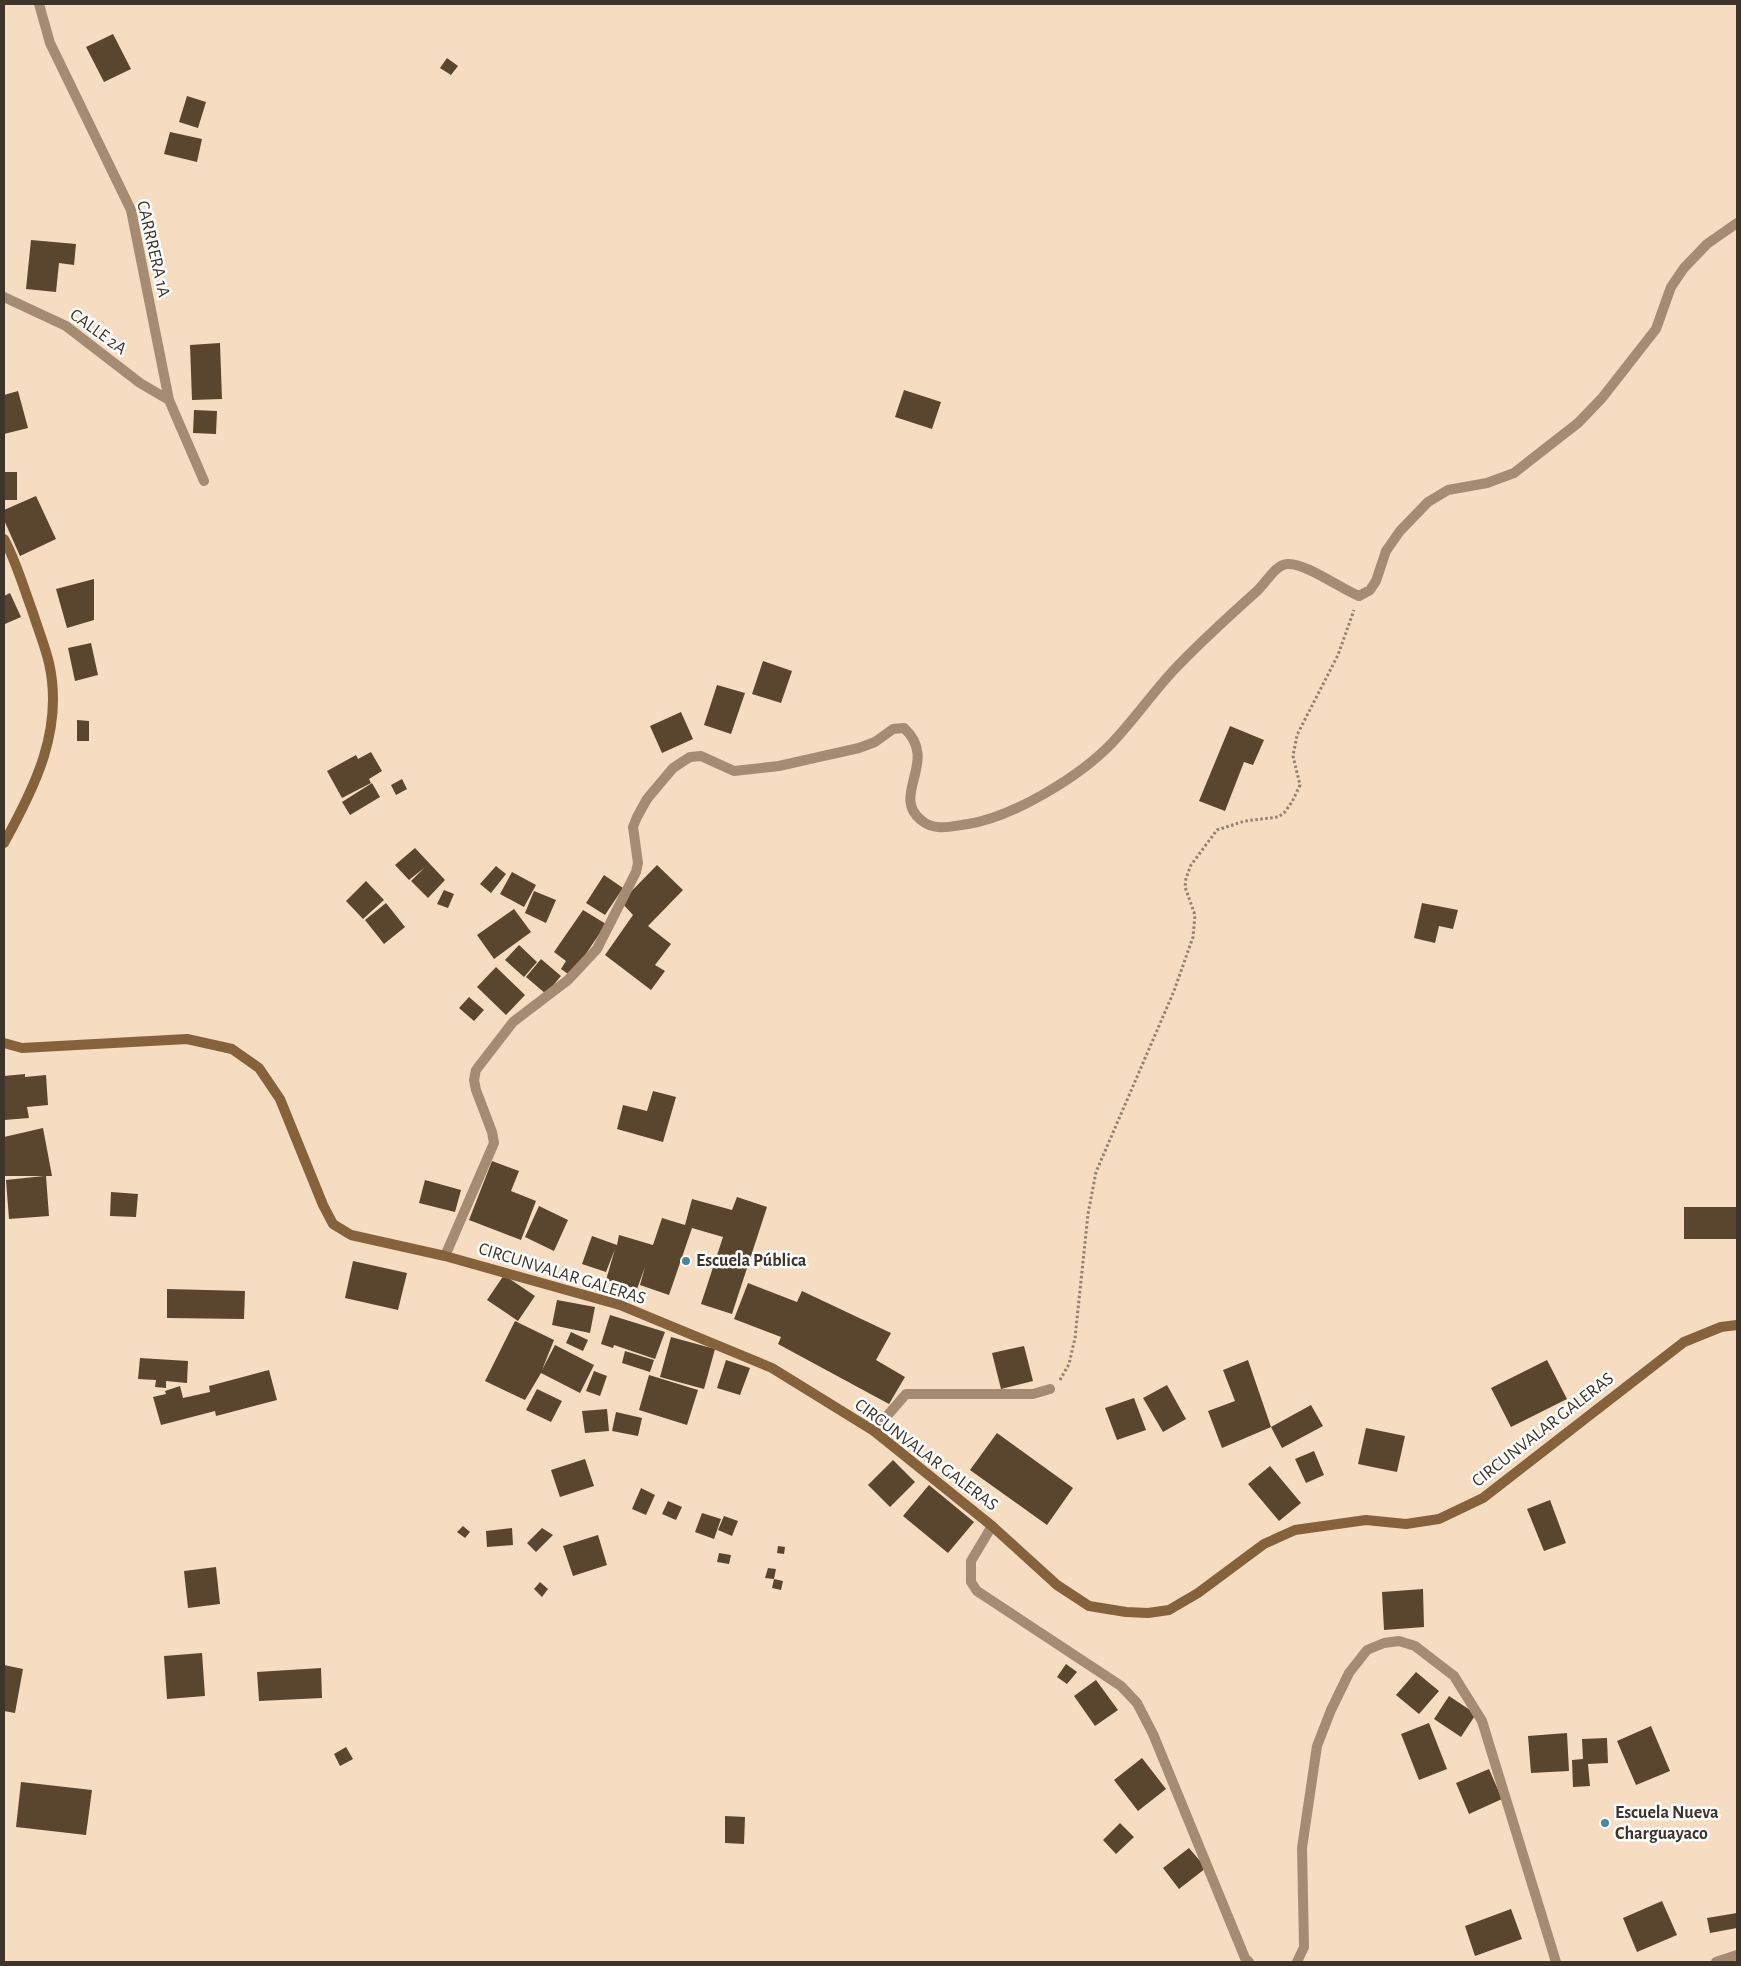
<svg xmlns="http://www.w3.org/2000/svg" width="1741" height="1966" font-family="'Alegreya Sans',sans-serif">
<style>
.building{fill:#5a452e}
.lines{fill:none;stroke-linecap:round;stroke-linejoin:round}
.path{stroke:#938270;stroke-width:3;stroke-dasharray:2.5 2.5;stroke-linecap:butt}
.street{stroke:#a48b72;stroke-width:10}
.secondary{stroke:#85623c;stroke-width:10}
.poi-dot{fill:#47889a;stroke:#fff;stroke-width:2}
.labels{text-anchor:middle;dominant-baseline:central;stroke-width:5;stroke-linejoin:round;paint-order:stroke}
.street-label{font-size:18px;fill:#3e342a;stroke:#fff}
.poi-label{font-size:18px;font-weight:bold;fill:#3e342a;stroke:#fff;text-anchor:start}
</style>
<rect width="100%" height="100%" fill="#f6dcc1"/>
<path class="building" d="M113 34 131 69 104 82 86 47Z
M447 58 458 66 451 75 440 68Z
M187 96 206 102 198 128 179 122Z
M170 132 202 139 197 162 164 154Z
M31 240 76 244 74 265 59 263 56 292 26 289Z
M220 343 222 399 192 400 190 345Z
M904 390 941 402 932 429 895 417Z
M18 391 28 428 4 434V395Z
M194 410 217 411 216 434 193 433Z
M4 472H17V500H4Z
M36 496 56 539 20 556 4 520V510Z
M94 579V620L67 628 56 589Z
M10 593 21 617 5 624 4 596Z
M91 643 98 675 75 681 68 648Z
M763 661 792 671 781 703 752 694Z
M717 685 745 693 731 734 704 725Z
M681 712 693 739 662 753 650 726Z
M77 720 89 721V741H77Z
M1230 726 1264 740 1253 765 1244 762 1225 811 1199 801Z
M371 752 382 771 369 779 371 783 342 798 327 771 356 755 358 759Z
M402 779 407 789 396 795 391 785Z
M372 783 380 797 350 815 342 802Z
M415 848 445 880 428 898 411 881 424 868 409 880 395 865Z
M657 865 683 890 648 926 671 944 655 965 665 971 651 990 605 955 633 915 621 902Z
M496 866 506 874 491 893 480 884Z
M512 872 536 885 524 907 500 894Z
M604 875 623 888 605 915 586 903Z
M366 881 384 900 363 919 346 901Z
M444 890 454 894 448 908 437 904Z
M534 891 556 900 546 923 525 913Z
M386 903 405 927 384 944 365 920Z
M1422 903 1458 910 1453 929 1439 926 1435 943 1414 938Z
M514 909 531 932 494 959 477 935Z
M583 910 606 924 571 976 561 969 566 961 554 952Z
M519 945 537 962 524 977 505 960Z
M541 959 561 976 546 994 526 977Z
M496 967 525 995 506 1015 477 987Z
M469 997 484 1010 474 1021 459 1008Z
M25 1074V1077L46 1075 48 1105 27 1107 29 1118 4 1120V1076Z
M653 1091 676 1097 663 1142 617 1129 623 1105 647 1111Z
M43 1128 52 1176H46L49 1216 9 1219 6 1180 44 1176H4V1137Z
M492 1161 519 1171 511 1191 536 1201 521 1240 469 1220Z
M425 1180 461 1190 455 1212 419 1203Z
M111 1192 138 1194 136 1217 110 1216Z
M737 1197 767 1207 732 1314 701 1304 723 1237 692 1228 669 1295 640 1285 645 1267 637 1289 606 1280 615 1249 606 1272 582 1264 592 1236 617 1245 619 1235 653 1245 662 1218 685 1225 692 1199 732 1210Z
M539 1206 568 1220 554 1251 525 1237Z
M1684 1207H1737V1239H1684Z
M353 1261 407 1273 398 1310 345 1298Z
M504 1275 535 1296 518 1321 487 1300Z
M748 1283 797 1302 802 1291 891 1333 876 1360 905 1377 889 1404 778 1344 781 1337 734 1319Z
M167 1289 245 1291 244 1319 167 1318Z
M557 1300 595 1307 590 1333 552 1325Z
M610 1315 665 1332 655 1359 614 1345 613 1348 601 1344Z
M515 1321 554 1340 542 1370 555 1345 594 1365 580 1393 541 1373 525 1400 485 1381Z
M571 1332 588 1340 583 1351 566 1343Z
M671 1337 715 1349 704 1389 660 1377Z
M1024 1346 1033 1381 1001 1389 992 1353Z
M625 1351 654 1360 650 1372 622 1363Z
M140 1358 188 1361 187 1383 166 1381V1388L155 1387 156 1380 138 1379Z
M726 1360 750 1368 740 1395 717 1388Z
M1248 1360 1271 1427 1222 1448 1208 1411 1235 1401 1223 1370Z
M1547 1360 1567 1399 1511 1427 1491 1388Z
M269 1370 277 1400 216 1416 215 1411 161 1425 153 1397 166 1394 165 1391 180 1386 183 1398 210 1392 209 1386Z
M594 1371 607 1376 600 1396 586 1391Z
M649 1375 698 1390 687 1425 639 1410Z
M1167 1385 1186 1419 1163 1432 1143 1398Z
M537 1389 562 1401 551 1422 526 1410Z
M1134 1398 1146 1430 1117 1440 1105 1408Z
M1311 1405 1323 1426 1282 1448 1271 1427Z
M607 1409 609 1431 585 1433 582 1411Z
M616 1412 642 1418 638 1436 612 1431Z
M1366 1428 1405 1436 1397 1472 1358 1464Z
M997 1433 1073 1488 1047 1525 970 1470Z
M1314 1451 1324 1475 1306 1483 1295 1459Z
M585 1459 594 1486 560 1497 551 1470Z
M893 1460 915 1482 890 1507 868 1485Z
M1270 1466 1301 1503 1279 1521 1248 1484Z
M929 1485 974 1522 948 1553 903 1516Z
M641 1488 655 1495 646 1515 632 1509Z
M1550 1500 1566 1543 1544 1551 1527 1509Z
M668 1501 682 1507 676 1520 662 1514Z
M702 1513 721 1519 714 1539 695 1532Z
M724 1516 738 1521 732 1536 718 1530Z
M463 1526 470 1532 465 1538 457 1532Z
M512 1528 513 1545 487 1547 486 1531Z
M542 1528 553 1535 536 1552 527 1543Z
M598 1535 607 1565 573 1576 563 1546Z
M778 1546 785 1547 784 1554 777 1553Z
M719 1553 731 1555 729 1564 717 1562Z
M216 1567 220 1604 188 1608 184 1571Z
M768 1568 776 1569 774 1579 765 1578Z
M774 1579 783 1581 781 1590 772 1588Z
M540 1582 548 1589 542 1597 534 1589Z
M1423 1589 1424 1627 1384 1630 1382 1592Z
M202 1653 205 1696 167 1699 164 1656Z
M1066 1664 1077 1672 1067 1684 1057 1677Z
M4 1665 23 1669 15 1713 4 1711Z
M321 1668 322 1698 259 1701 257 1672Z
M1416 1672 1439 1691 1419 1714 1396 1695Z
M1096 1680 1118 1710 1095 1726 1074 1696Z
M1449 1696 1476 1714 1461 1737 1434 1719Z
M1429 1723 1447 1769 1419 1780 1401 1734Z
M1651 1726 1670 1771 1636 1785 1617 1741Z
M1567 1733 1569 1771 1531 1773 1528 1736Z
M1607 1738 1608 1763 1588 1764 1590 1786 1573 1787 1572 1760 1583 1759 1582 1739Z
M346 1747 353 1759 340 1766 334 1754Z
M1142 1758 1166 1789 1138 1811 1114 1780Z
M1489 1769 1502 1799 1469 1814 1456 1783Z
M21 1782 92 1790 86 1835 16 1827Z
M725 1816 745 1817 744 1844 725 1843Z
M1120 1823 1134 1837 1116 1854 1103 1840Z
M1189 1848 1206 1868 1179 1889 1163 1868Z
M1662 1901 1677 1935 1637 1952 1623 1918Z
M1511 1909 1522 1939 1475 1956 1465 1926Z
M1737 1913V1928L1710 1933 1707 1918Z"/>
<g class="lines">
<path class="path" d="M1060 1380 1069 1364 1075 1338 1088 1214 1096 1172 1174 991 1193 937 1195 915 1185 887 1186 878 1191 865 1217 830 1245 821 1278 817 1284 813 1292 802 1300 785 1293 756 1297 735 1338 655 1354 610"/>
<path class="street" d="M39 4 50 43 131 210 169 400 204 481
M4 297 66 326 140 383 169 400
M445 1256 494 1143 492 1132 476 1090 474 1080 476 1070 513 1022 568 980 597 949 636 872 638 863 633 827 637 817 647 799 673 768 690 757 701 756 734 771 779 766 859 748 875 742 893 729 904 728C940 761 890 795 921 820 935 832 952 826 968 824 1013 817 1079 777 1111 744 1133 721 1151 695 1172 672 1199 643 1228 617 1257 591 1266 583 1275 565 1287 564 1304 562 1341 589 1359 596L1370 590 1376 581 1386 551 1400 531 1428 502 1448 490 1487 483 1514 473 1578 423 1602 398 1656 329 1671 287 1684 268 1707 244 1737 223
M874 1431 906 1394H1033L1050 1389
M992 1526 971 1561V1582L977 1591 1121 1686 1137 1703 1153 1734 1245 1958 1249 1962
M1297 1962 1304 1947 1302 1848 1317 1746 1331 1710 1349 1673 1367 1650 1384 1643 1399 1641 1415 1646 1454 1676 1482 1721 1556 1962
M1716 1962 1737 1955"/>
<path class="secondary" d="M4 539C16 561 24 589 33 613 38 629 45 646 49 663 64 729 35 787 4 843
M4 1043 22 1048 187 1039 232 1049 259 1068 280 1099 323 1205 333 1224 351 1235 445 1256 620 1305 772 1368 874 1431 992 1526 1057 1585 1089 1606 1126 1612 1148 1613 1169 1610 1198 1593 1264 1544 1295 1530 1366 1520 1406 1524 1439 1519 1483 1498 1684 1342 1721 1327 1737 1325"/>
</g>
<g class="poi-dot">
<circle cx="686" cy="1261" r="5"/>
<circle cx="1605" cy="1823" r="5"/>
</g>
<g class="labels">
<g class="street-label">
<text transform="translate(153 249) rotate(77)">CARRRERA 1A</text>
<text transform="translate(98 332) rotate(36)">CALLE 2A</text>
<text transform="translate(562 1274) rotate(17)">CIRCUNVALAR GALERAS</text>
<text transform="translate(1543 1430) rotate(-38)">CIRCUNVALAR GALERAS</text>
<text transform="translate(926 1455) rotate(37)">CIRCUNVALAR GALERAS</text>
</g>
<g class="poi-label">
<text x="696" y="1261">Escuela Pública</text>
<text x="1615" y="1813">Escuela Nueva<tspan x="1615" dy="21">Charguayaco</tspan></text>
</g>
</g>
<rect width="1741" height="1966" fill="none" stroke="#3e342a" stroke-width="10"/>
</svg>
